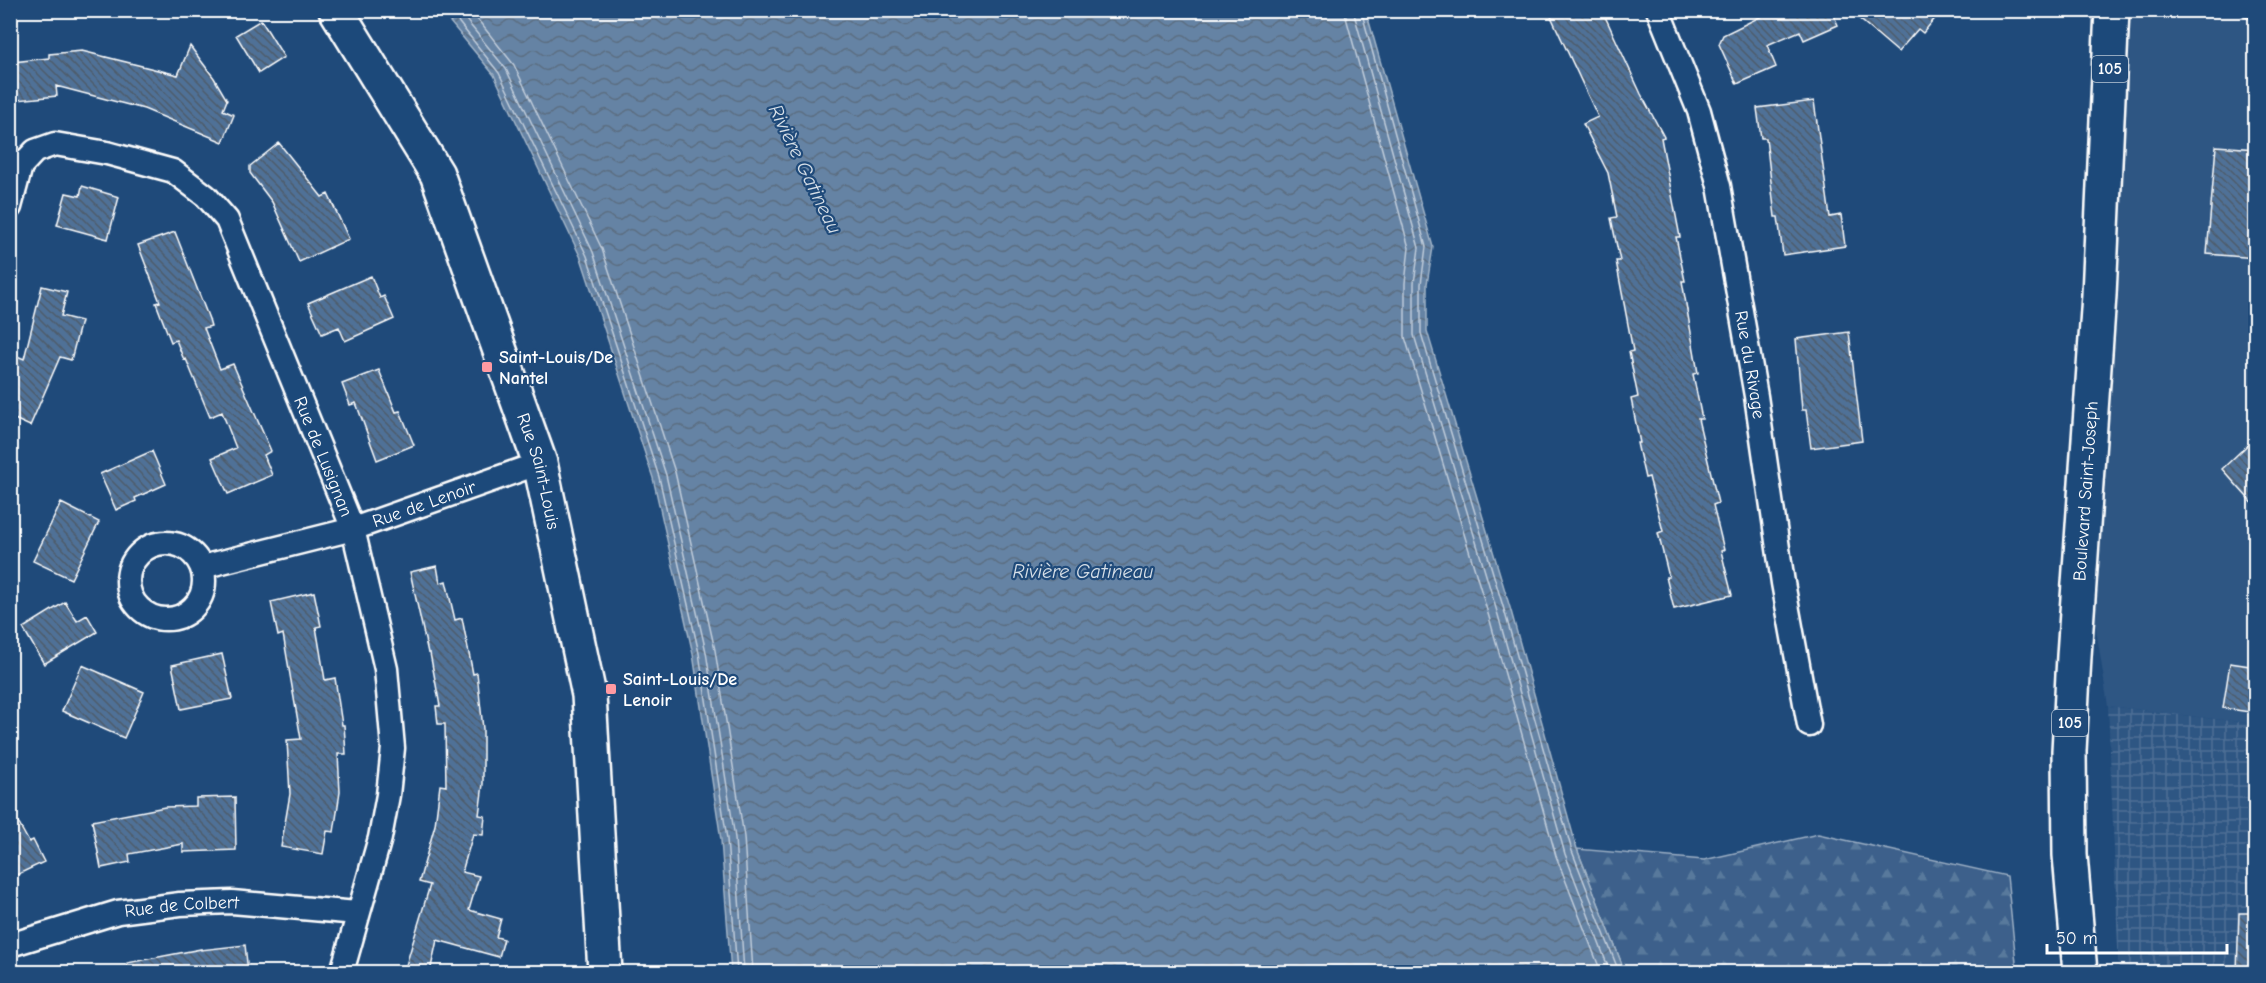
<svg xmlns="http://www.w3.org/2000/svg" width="2266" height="983" font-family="'Comic Neue',sans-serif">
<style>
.built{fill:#2e5683}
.industrial{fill:url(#industrial-grid)}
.forest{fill:url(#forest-firs);stroke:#9eb0c5;stroke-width:1.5}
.water{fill:url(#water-waves);stroke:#a3b5c8;stroke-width:1.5}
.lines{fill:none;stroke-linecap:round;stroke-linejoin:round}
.shore{stroke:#c1cddb;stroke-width:1.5}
.building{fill:url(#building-back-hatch);stroke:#fff;stroke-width:1.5}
.lane-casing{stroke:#fff;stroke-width:16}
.street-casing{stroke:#fff;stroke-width:27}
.secondary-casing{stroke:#fff;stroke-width:38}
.primary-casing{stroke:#fff;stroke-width:38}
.lane{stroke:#1f4a7a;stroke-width:12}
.street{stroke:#1f4a7a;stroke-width:22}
.secondary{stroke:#1f4a7a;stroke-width:33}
.primary{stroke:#1f4a7a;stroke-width:33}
.poi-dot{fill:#ff9aa2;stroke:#1f4a7a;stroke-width:2}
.labels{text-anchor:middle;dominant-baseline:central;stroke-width:4.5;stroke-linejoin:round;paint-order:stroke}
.shield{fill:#1f4a7a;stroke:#bcc9d7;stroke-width:1.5}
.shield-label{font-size:16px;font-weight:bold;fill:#fff}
.poi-label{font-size:18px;font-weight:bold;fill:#fff;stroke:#1f4a7a;text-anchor:start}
.street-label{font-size:18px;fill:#fff;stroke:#1f4a7a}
.water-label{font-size:20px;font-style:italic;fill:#d8e0e8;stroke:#1f4a7a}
</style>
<defs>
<pattern id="industrial-grid" width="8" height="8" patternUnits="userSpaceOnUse" patternTransform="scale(1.5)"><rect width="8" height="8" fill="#2e5683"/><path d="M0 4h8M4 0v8" fill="none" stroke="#4d6f96"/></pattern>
<pattern id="forest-firs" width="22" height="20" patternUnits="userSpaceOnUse" patternTransform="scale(1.5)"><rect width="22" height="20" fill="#3c618b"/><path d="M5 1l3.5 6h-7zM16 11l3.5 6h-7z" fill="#59799c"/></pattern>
<pattern id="water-waves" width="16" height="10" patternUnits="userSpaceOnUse" patternTransform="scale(1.5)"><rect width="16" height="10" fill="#6583a4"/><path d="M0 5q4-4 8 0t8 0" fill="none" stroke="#5b6d81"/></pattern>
<pattern id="building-back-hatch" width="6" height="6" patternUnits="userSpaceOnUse" patternTransform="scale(1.5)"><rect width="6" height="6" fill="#507197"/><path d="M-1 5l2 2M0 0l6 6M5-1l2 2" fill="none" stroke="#4e5b6a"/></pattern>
</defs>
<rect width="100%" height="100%" fill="#1f4a7a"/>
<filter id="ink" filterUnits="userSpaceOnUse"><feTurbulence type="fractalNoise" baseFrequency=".0167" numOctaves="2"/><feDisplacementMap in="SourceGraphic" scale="12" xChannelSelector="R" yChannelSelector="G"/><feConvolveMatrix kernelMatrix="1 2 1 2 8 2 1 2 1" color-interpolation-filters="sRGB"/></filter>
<g filter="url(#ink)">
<path class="built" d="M2112 11H2255V724L2108 706 2083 545Z"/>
<path class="industrial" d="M2108 706 2255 724V972H2119Z"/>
<path class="forest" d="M1818 834 2007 876 2017 972H1625L1577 849 1704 860Z"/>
<path class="water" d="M441 11H1366L1433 247 1427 284V331L1511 611 1577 849 1625 972H731L721 840 693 654 653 478 581 258 494 75Z"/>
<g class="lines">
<path class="shore" d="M449 10 499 73 587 256 659 477 699 653 727 839 737 972
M458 10 506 69 593 252 666 475 706 652 735 838 744 972
M470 10 514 65 602 249 675 472 715 650 744 837 753 972
M1344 10 1409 248 1405 283V337L1489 617 1556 856 1601 972
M1353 10 1419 248 1414 283V335L1498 615 1565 854 1610 972
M1361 10 1426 247 1421 284V333L1505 613 1572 851 1619 972"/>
</g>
<path class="building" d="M1548 10H1602L1641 94 1664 137 1661 138 1680 237H1676L1685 281H1682L1698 373 1693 374 1702 419H1698L1718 503 1713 505 1724 550 1721 551 1732 595 1674 609 1666 577H1669L1658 533 1663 531 1649 477 1645 478 1637 443H1640L1631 399 1638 397 1629 352 1633 351 1616 261H1620L1611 218 1617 217 1608 173 1583 124 1598 117Z
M1774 10 1847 11 1834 16 1838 25 1804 40 1800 31 1767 45 1776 67 1737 84 1719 44 1723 35Z
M1849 10H1942L1923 33 1918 29 1898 52Z
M261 20 284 57 259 73 236 35Z
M190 46 214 78 227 100 223 110 234 115 223 142 144 109 56 86 57 96 17 100 13 62 49 58V54L82 51 178 75Z
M1814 101 1830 217 1841 215 1845 246 1783 255 1778 217H1775L1766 138H1761L1757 108Z
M279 143 322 197 328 194 349 239 299 262 272 202 250 173V166Z
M2216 146 2256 149V258L2207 254Z
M82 186 119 197 108 239 57 225 66 193 80 196Z
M175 232 209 319 211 326 204 328 220 369 233 364 271 451 264 455 272 475 228 494 212 458 236 448 222 412 210 417 186 359 184 360 176 340 171 342 156 303 160 302 138 245Z
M371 276 380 298 384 296 394 319 345 341 339 327 322 334 308 303Z
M42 286 67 292 61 316 81 321 71 360 60 357 30 426 10 417V353L24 359Z
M1849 332 1862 441 1811 448 1806 410H1802L1796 339Z
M379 370 396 412 400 411 414 445 377 460 356 403 350 405 342 384Z
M2256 437V507L2222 469Z
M152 451 166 484 135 498 136 501 116 510 100 474Z
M61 503 99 522 71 579 33 561Z
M437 566 440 583 446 581 455 620 462 618 473 674 477 673 483 729V784L479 815 485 816 483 835 473 834 462 872 479 876 469 910 501 919 496 937 504 939 499 957 437 940 430 972H404L430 885 419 882 435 825 440 785 446 786 445 724H438L436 706H440L430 653H428L410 572Z
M314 592 321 626 316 627 325 680 335 678 342 725H344L346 754H338L340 792 334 832 327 831 323 854 281 847 290 794 287 740 301 739 283 634 278 636 271 602Z
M65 602 77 621 87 615 97 632 44 664 23 628Z
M222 654 232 699 181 709 172 665Z
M2230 663 2256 667V713L2223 708Z
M82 665 144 692 124 738 62 711Z
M235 797 236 850 183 852V844L129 854 130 862 101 868 92 821 165 807 196 806V798Z
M10 808 29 842 33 840 44 862 10 878Z
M2239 913H2256V972H2237Z
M245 945 248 972H127V963L201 949V950Z"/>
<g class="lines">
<defs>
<path id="lane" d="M2247 10 2256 13"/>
<g id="street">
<path id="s1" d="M1658 10 1699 111 1719 186 1756 396 1783 583 1809 725"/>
<path id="s2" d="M10 207 21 166 35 151 55 144 107 153 173 171 206 196 227 220 353 529 386 669 393 748 388 795 380 838 342 972"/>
<circle cx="166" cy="581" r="38"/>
<path id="s3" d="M202 567 353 529 540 463"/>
<path id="s4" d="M10 945 118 912 180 904 232 902 357 913"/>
</g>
<g id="secondary">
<path id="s5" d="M336 10 437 174 540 463 589 695 605 972"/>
</g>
<g id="primary">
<path id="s6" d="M2080 972 2070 855 2069 751 2074 656 2099 295 2112 10"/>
</g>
</defs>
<use href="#lane" class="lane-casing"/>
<use href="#street" class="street-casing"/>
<use href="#secondary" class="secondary-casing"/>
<use href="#primary" class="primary-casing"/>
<use href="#lane" class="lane"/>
<use href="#street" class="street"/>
<use href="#secondary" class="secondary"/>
<use href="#primary" class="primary"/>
</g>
</g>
<g class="poi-dot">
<rect x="481" y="361" width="12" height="12" rx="3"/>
<rect x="605" y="683" width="12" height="12" rx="3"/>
</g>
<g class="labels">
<g class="shield">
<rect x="2092" y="56" width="36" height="26" rx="4.5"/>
<rect x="2052" y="710" width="36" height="26" rx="4.5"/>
</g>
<g class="shield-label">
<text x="2110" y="69">105</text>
<text x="2070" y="723">105</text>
</g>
<g class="poi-label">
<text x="499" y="357">Saint-Louis/De<tspan x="499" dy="21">Nantel</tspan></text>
<text x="623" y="679">Saint-Louis/De<tspan x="623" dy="21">Lenoir</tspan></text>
</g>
<g class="street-label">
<text stroke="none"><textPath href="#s1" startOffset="368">Rue du Rivage</textPath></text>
<text stroke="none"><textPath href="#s2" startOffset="534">Rue de Lusignan</textPath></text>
<text stroke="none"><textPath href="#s5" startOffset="507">Rue Saint-Louis</textPath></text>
<text stroke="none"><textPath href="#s6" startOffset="482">Boulevard Saint-Joseph</textPath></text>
<text stroke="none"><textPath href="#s3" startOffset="231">Rue de Lenoir</textPath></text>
<text stroke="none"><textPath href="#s4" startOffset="177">Rue de Colbert</textPath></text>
</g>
<g class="water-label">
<text transform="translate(805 169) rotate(64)">Rivière Gatineau</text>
<text x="1083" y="571">Rivière Gatineau</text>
</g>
</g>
<rect width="2266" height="983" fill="none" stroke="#1f4a7a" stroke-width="36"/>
<rect x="18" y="18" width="2230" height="947" fill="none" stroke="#fff" stroke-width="2" filter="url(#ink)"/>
<path d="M2047 944v9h180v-9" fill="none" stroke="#ffffff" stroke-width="3"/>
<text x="2056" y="944" font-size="18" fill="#ffffff" stroke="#1f4a7a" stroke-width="4.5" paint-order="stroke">50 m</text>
</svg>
